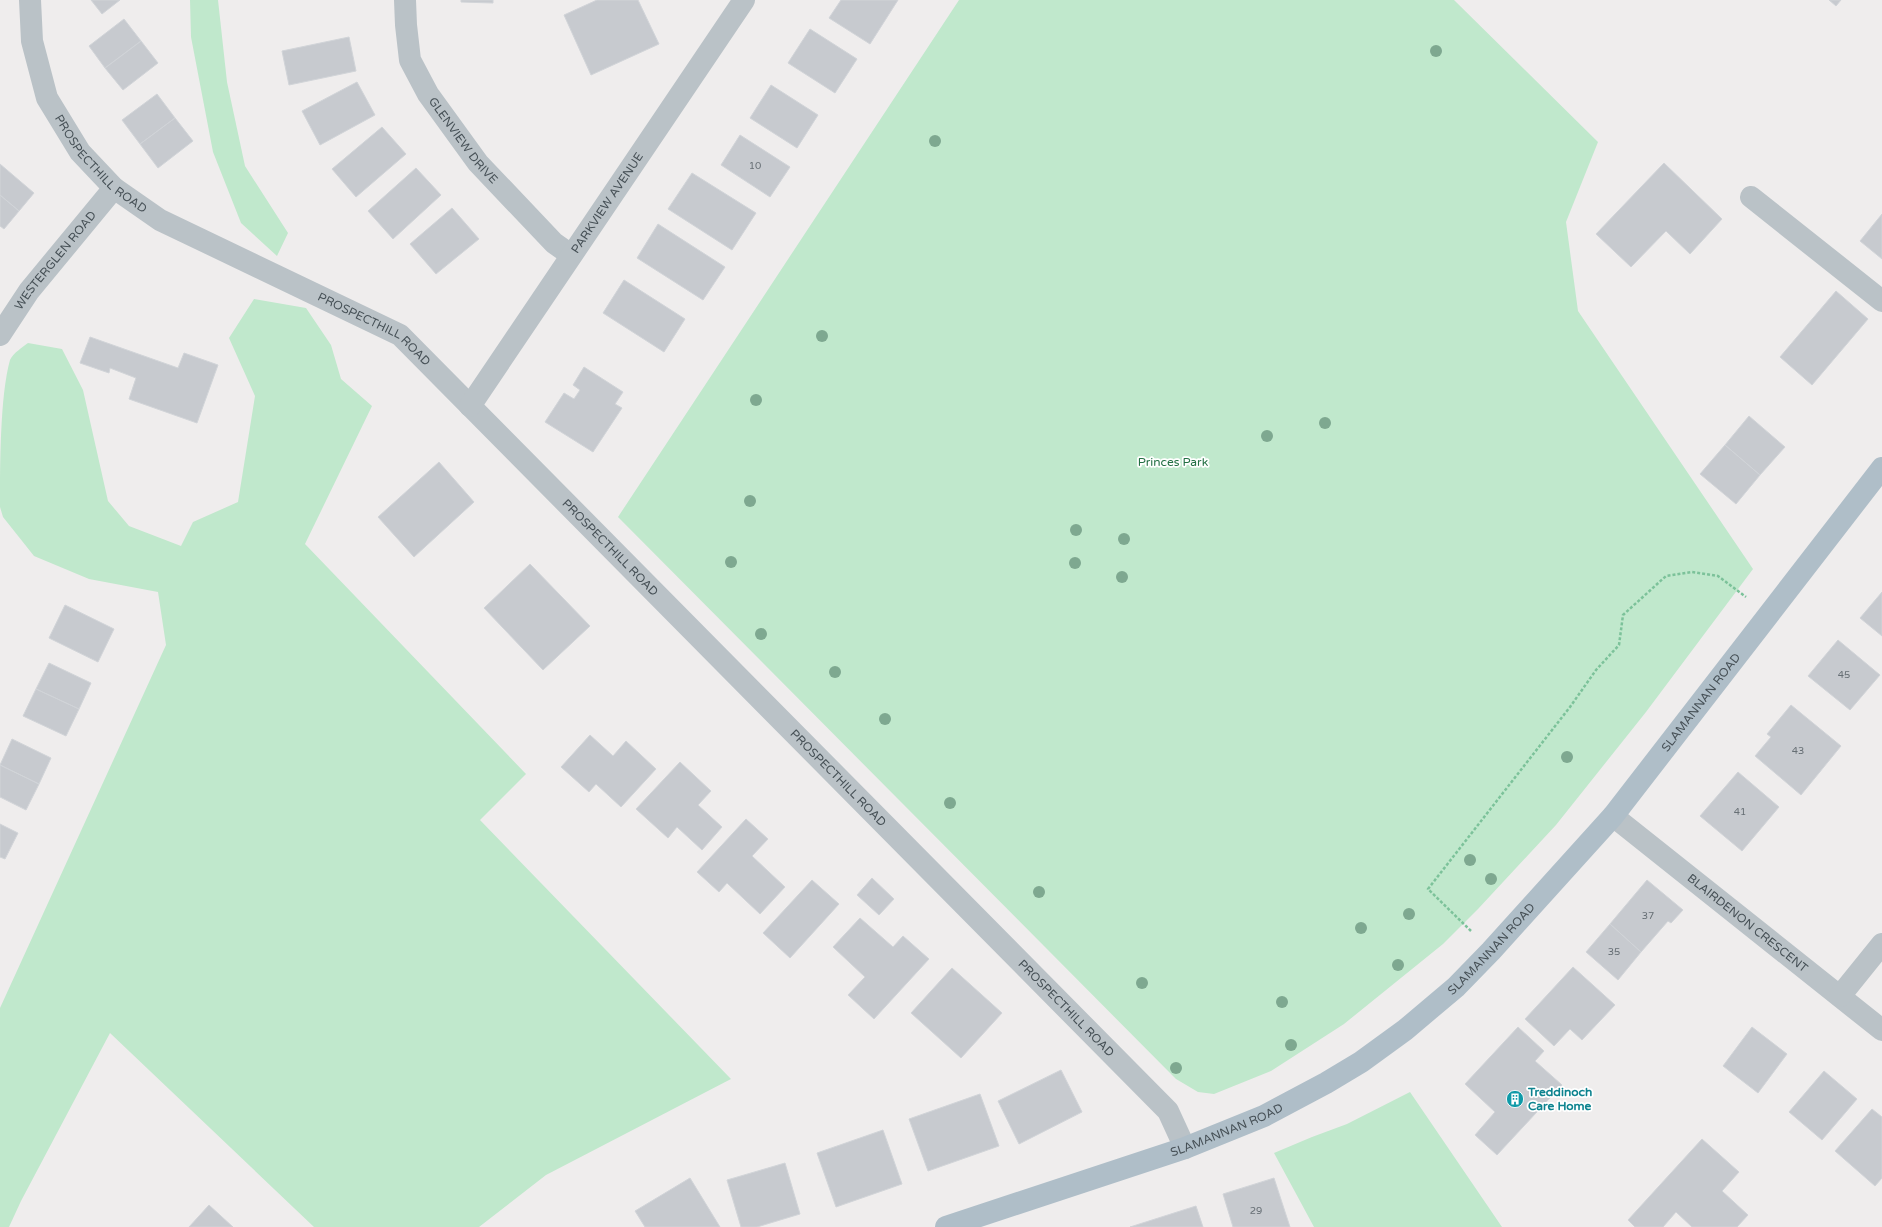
<svg xmlns="http://www.w3.org/2000/svg" width="1882" height="1227" font-family="'Varela Round',sans-serif">
<style>
.green{fill:#c0e8cc}
.building{fill:#c7cacf;stroke:#d1d4d8}
.lines{fill:none;stroke-linecap:round;stroke-linejoin:round}
.path{stroke:#7cc29a;stroke-width:2.5;stroke-dasharray:3 2;stroke-linecap:butt}
.minor{stroke:#bac2c7;stroke-width:22}
.major{stroke:#afbec8;stroke-width:22}
.tree{fill:#7ea890}
.labels{text-anchor:middle;dominant-baseline:central;stroke-width:3.5;stroke-linejoin:round;paint-order:stroke}
.number-label{font-size:10px;fill:#676f75}
.street-label{font-size:12px;fill:#475157;stroke:#fff}
.park-label{font-size:12px;fill:#226f43;stroke:#fff}
.culture-label{font-size:12px;font-weight:bold;fill:#0d838f;stroke:#fff;text-anchor:start}
</style>
<rect width="100%" height="100%" fill="#efeded"/>
<path class="green" d="M190 0H218L227 82 245 166 288 233 277 256 241 223 213 152 191 37Z
M959 0H1454L1598 142 1566 222 1578 311 1753 569 1646 712 1556 825 1478 909 1443 944 1344 1024 1271 1071 1214 1094 1198 1092 1176 1079 618 517Z
M254 299 306 308 331 345 341 379 372 406 305 544 526 774 480 820 731 1079 546 1175 479 1227H314L110 1033 21 1201 9 1227H0V1008L166 645 158 592 89 579 34 556 3 517 0 507C0 467 0 395 10 360 13 353 23 347 28 343L62 349 83 390 108 501 129 526 181 546 193 522 238 502 255 396 229 338Z
M1410 1092 1502 1227H1314L1274 1153 1312 1137 1347 1124Z"/>
<path class="building" d="M91 0H120L102 14Z
M461 0H493V3L461 2Z
M597 0H638L659 44 591 75 564 15Z
M841 0H898L870 44 829 18Z
M1829 0H1841L1836 6Z
M124 19 141 41 105 68 89 46Z
M810 29 857 59 835 93 788 63Z
M349 37 356 71 289 85 282 51Z
M141 41 158 63 123 90 105 68Z
M357 82 375 115 320 145 302 111Z
M771 85 818 115 797 148 750 118Z
M157 94 175 118 140 144 122 120Z
M175 118 193 141 158 168 140 144Z
M382 127 406 154 356 197 332 169Z
M740 135 790 167 770 197 721 165Z
M1664 163 1722 219 1690 254 1666 231 1631 267 1596 234Z
M0 164 34 193 19 211 0 195Z
M416 168 441 195 393 239 368 211Z
M692 173 756 213 732 250 668 209Z
M0 195 19 211 4 229 0 226Z
M452 208 479 239 436 274 410 244Z
M1882 214V259L1860 241Z
M658 224 725 267 703 300 637 258Z
M624 280 685 319 664 352 603 313Z
M1836 291 1868 319 1812 385 1780 357Z
M90 337 178 368 184 353 218 365 197 423 129 399 136 378 110 368 109 373 80 363Z
M584 367 623 392 615 404 622 408 593 452 545 422 564 393 574 399 580 390 573 385Z
M1749 416 1785 447 1760 475 1725 445Z
M1725 445 1760 475 1736 504 1700 474Z
M439 462 474 502 414 557 378 517Z
M530 564 590 626 543 670 484 608Z
M1882 592V636L1860 618Z
M65 605 114 629 98 662 49 638Z
M1838 640 1880 675 1850 710 1808 676Z
M49 663 91 683 79 709 36 689Z
M36 689 79 709 66 736 23 716Z
M1791 705 1841 746 1801 795 1755 756 1771 737 1767 734Z
M590 735 613 756 626 741 656 769 621 807 596 784 589 792 561 767Z
M12 739 51 758 39 784 0 765Z
M680 762 711 791 698 805 722 827 702 850 677 827 668 838 636 809Z
M0 765 39 784 26 810 0 797Z
M1738 772 1779 807 1742 851 1700 816Z
M746 819 768 839 752 856 785 887 760 914 727 883 719 892 697 872Z
M0 824 18 833 5 859 0 857Z
M872 878 894 899 879 915 857 895Z
M812 880 839 904 790 958 763 933Z
M1647 880 1683 910 1671 923 1668 921 1641 952 1610 924Z
M860 918 893 947 903 936 929 959 874 1019 848 995 865 977 833 947Z
M1610 924 1641 952 1618 980 1586 952Z
M1573 967 1615 1005 1582 1040 1570 1029 1554 1046 1525 1019Z
M952 968 1002 1013 961 1058 911 1013Z
M1518 1027 1544 1051 1535 1061 1562 1085 1497 1155 1475 1135 1495 1112 1465 1084Z
M1752 1027 1787 1054 1758 1093 1723 1066Z
M1061 1070 1082 1112 1019 1144 998 1101Z
M1824 1071 1857 1099 1822 1140 1789 1112Z
M980 1094 999 1146 928 1171 909 1119Z
M1872 1109 1882 1117V1178L1875 1186 1835 1151Z
M883 1130 902 1184 836 1207 817 1153Z
M1702 1139 1739 1172 1722 1191 1748 1215 1737 1227H1692L1676 1212 1663 1227H1635L1628 1220Z
M785 1163 800 1214 757 1227H741L727 1180Z
M690 1178 720 1227H645L635 1211Z
M1274 1178 1290 1227H1233L1223 1194Z
M209 1205 233 1227H189Z
M1196 1206 1203 1227H1130Z"/>
<g class="lines">
<path class="path" d="M1471 931 1428 889 1570 707 1596 670 1619 645 1623 615 1666 576 1692 572 1718 576 1746 597"/>
<g class="minor">
<path id="s1" d="M30 0 32 41 47 98 80 152 114 188 160 220 400 335 1168 1111 1185 1148"/>
<path id="s2" d="M405 0 406 25 410 60 428 94 478 163 554 243 571 255"/>
<path d="M1751 197 1882 301"/>
<path id="s3" d="M0 335 29 291 114 188"/>
<path id="s4" d="M470 406 744 0"/>
<path id="s5" d="M1613 816 1882 1030"/>
<path d="M1840 996 1882 944"/>
</g>
<path class="major" id="s6" d="M946 1227 1185 1148 1264 1116 1326 1083 1361 1062 1405 1030 1456 987 1491 951 1613 816 1882 468"/>
</g>
<g class="tree">
<circle cx="1436" cy="51" r="6"/>
<circle cx="935" cy="141" r="6"/>
<circle cx="822" cy="336" r="6"/>
<circle cx="756" cy="400" r="6"/>
<circle cx="1325" cy="423" r="6"/>
<circle cx="1267" cy="436" r="6"/>
<circle cx="750" cy="501" r="6"/>
<circle cx="1076" cy="530" r="6"/>
<circle cx="1124" cy="539" r="6"/>
<circle cx="731" cy="562" r="6"/>
<circle cx="1075" cy="563" r="6"/>
<circle cx="1122" cy="577" r="6"/>
<circle cx="761" cy="634" r="6"/>
<circle cx="835" cy="672" r="6"/>
<circle cx="885" cy="719" r="6"/>
<circle cx="1567" cy="757" r="6"/>
<circle cx="950" cy="803" r="6"/>
<circle cx="1470" cy="860" r="6"/>
<circle cx="1491" cy="879" r="6"/>
<circle cx="1039" cy="892" r="6"/>
<circle cx="1409" cy="914" r="6"/>
<circle cx="1361" cy="928" r="6"/>
<circle cx="1398" cy="965" r="6"/>
<circle cx="1142" cy="983" r="6"/>
<circle cx="1282" cy="1002" r="6"/>
<circle cx="1291" cy="1045" r="6"/>
<circle cx="1176" cy="1068" r="6"/>
</g>
<defs>
<symbol id="building-disc" viewBox="-11 -11 22 22"><circle r="9.5" fill="#0f9aa8" stroke="#fff"/><path d="M-4-6H4V6H1V3H-1V6H-4ZM-2.5-4.3h1.7v1.8h-1.7ZM.8-4.3h1.7v1.8H.8ZM-2.5-1h1.7V.8h-1.7ZM.8-1h1.7V.8H.8Z" fill="#fff"/></symbol>
</defs>
<g fill-rule="evenodd">
<use href="#building-disc" x="1505" y="1089" width="20" height="20"/>
</g>
<g class="labels">
<g class="number-label">
<text x="755" y="166">10</text>
<text x="1844" y="675">45</text>
<text x="1798" y="751">43</text>
<text x="1740" y="812">41</text>
<text x="1648" y="916">37</text>
<text x="1614" y="952">35</text>
<text x="1256" y="1211">29</text>
</g>
<g class="street-label">
<text stroke="none"><textPath href="#s2" startOffset="157">GLENVIEW DRIVE</textPath></text>
<text stroke="none"><textPath href="#s1" startOffset="186">PROSPECTHILL ROAD</textPath></text>
<text stroke="none"><textPath href="#s4" startOffset="245">PARKVIEW AVENUE</textPath></text>
<text stroke="none"><textPath href="#s3" startOffset="93">WESTERGLEN ROAD</textPath></text>
<text stroke="none"><textPath href="#s1" startOffset="510">PROSPECTHILL ROAD</textPath></text>
<text stroke="none"><textPath href="#s1" startOffset="834">PROSPECTHILL ROAD</textPath></text>
<text stroke="none"><textPath href="#s6" startOffset="945">SLAMANNAN ROAD</textPath></text>
<text stroke="none"><textPath href="#s1" startOffset="1158">PROSPECTHILL ROAD</textPath></text>
<text stroke="none"><textPath href="#s5" startOffset="172">BLAIRDENON CRESCENT</textPath></text>
<text stroke="none"><textPath href="#s6" startOffset="621">SLAMANNAN ROAD</textPath></text>
<text stroke="none"><textPath href="#s1" startOffset="1482">PROSPECTHILL ROAD</textPath></text>
<text stroke="none"><textPath href="#s6" startOffset="297">SLAMANNAN ROAD</textPath></text>
</g>
<g class="park-label">
<text x="1173" y="462">Princes Park</text>
</g>
<g class="culture-label">
<text x="1528" y="1092">Treddinoch<tspan x="1528" dy="14">Care Home</tspan></text>
</g>
</g>
</svg>
